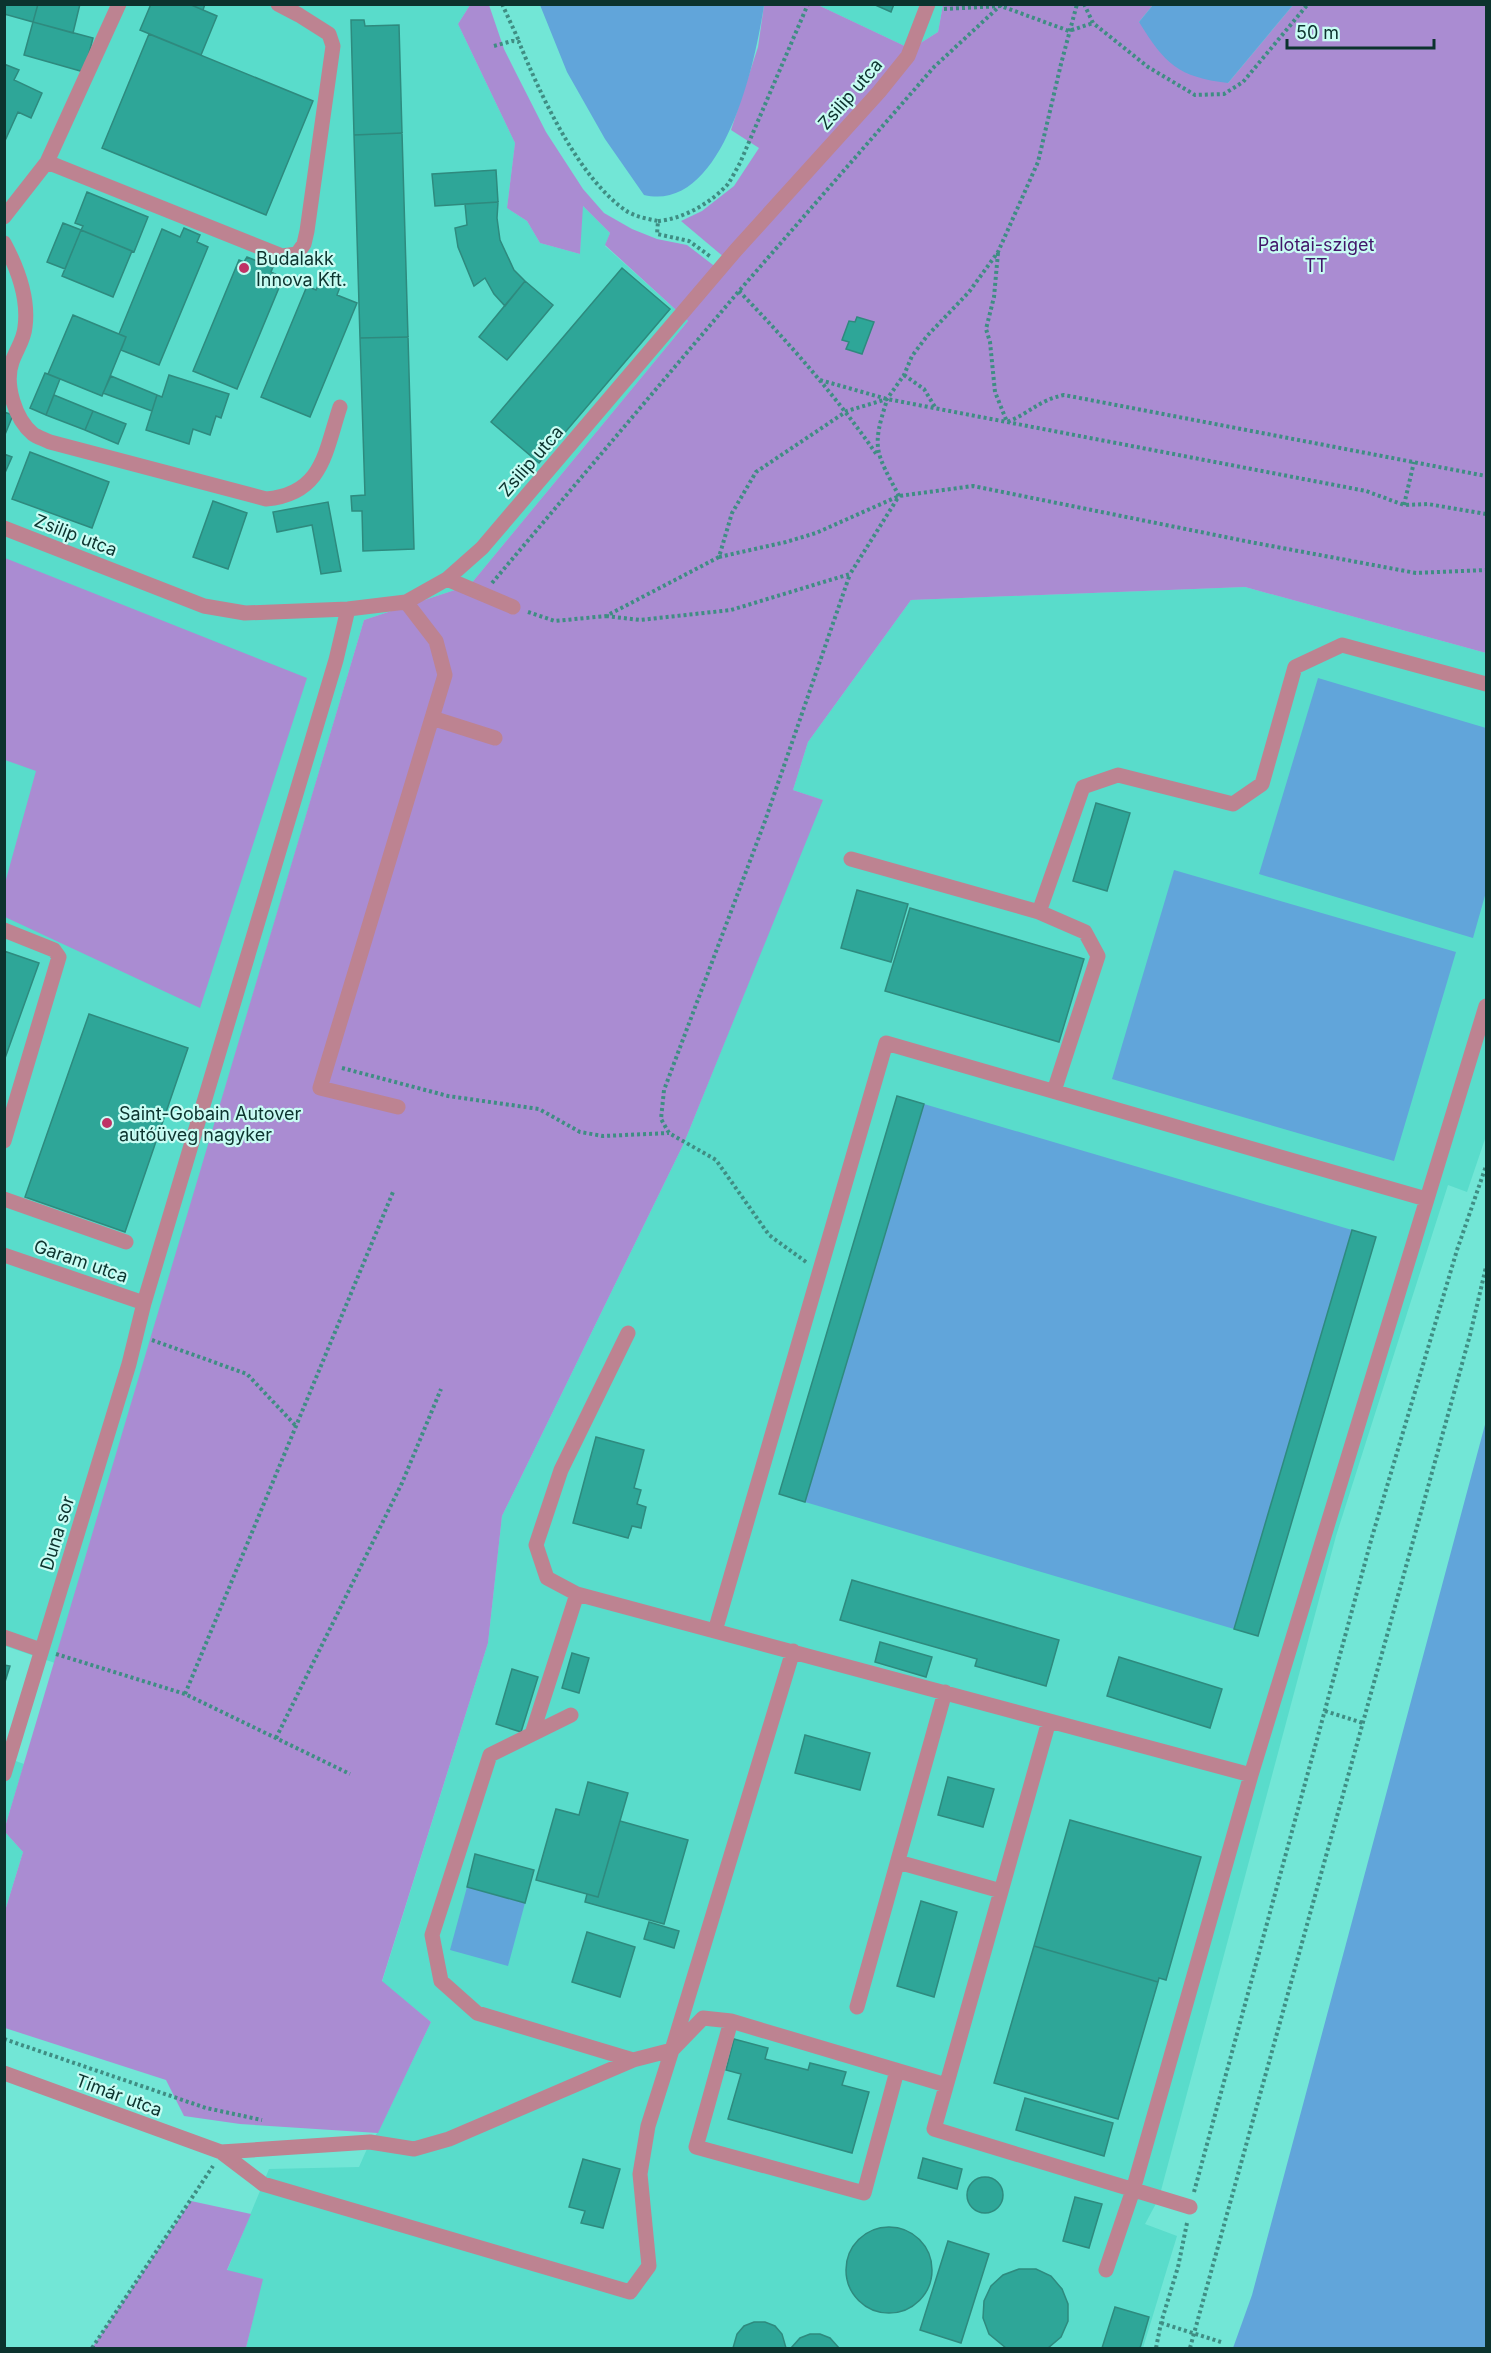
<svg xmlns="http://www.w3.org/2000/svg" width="1491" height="2353" font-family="Inter,sans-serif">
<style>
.built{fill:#59dccb}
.green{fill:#aa8cd2}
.water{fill:#61a5da}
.building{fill:#2ea698;stroke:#2e8a7e;stroke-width:1.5}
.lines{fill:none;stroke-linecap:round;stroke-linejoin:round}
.path{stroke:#3f8d83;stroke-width:4;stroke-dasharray:3 3;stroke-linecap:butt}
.minor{stroke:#bd8391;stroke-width:15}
.poi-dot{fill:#bf3366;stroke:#c8fcf3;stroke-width:2}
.labels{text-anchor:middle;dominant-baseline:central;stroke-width:4.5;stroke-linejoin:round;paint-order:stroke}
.street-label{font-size:18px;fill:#0c332e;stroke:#c8fcf3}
.park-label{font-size:18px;fill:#421669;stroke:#c8fcf3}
.poi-label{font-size:18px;fill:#0c332e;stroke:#c8fcf3;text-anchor:start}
</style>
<rect width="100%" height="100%" fill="#72e6d6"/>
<path class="built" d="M5 5H470L458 24 515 143 507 208 527 221 540 243 580 254 582 205 610 233 605 246 688 321 470 585 364 620 55 1663 5 1646Z
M818 5H943L938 32 911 49Z
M1245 587 1486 653V1136L1467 1192 1448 1185 1336 1536 1159 2198 1145 2224 1177 2236 1143 2348H246L262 2280 227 2271 269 2169 359 2167 370 2142 378 2132 431 2022 382 1982 488 1643 502 1516 684 1143 822 800 793 790 808 742 911 600Z
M5 1757 24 1764 5 1827Z
M5 1832 23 1852 5 1911Z"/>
<path class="green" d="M470 5H489L504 49 516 73 546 132 583 189 604 213 632 229 657 239 687 245 717 268 725 258 681 221 702 211 734 186 759 148 731 130 758 47 764 5H818L911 49 938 32 943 5H1153L1139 22 1228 83 1293 5H1486V653L1245 587 911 600 808 742 793 790 823 800 684 1143 502 1516 488 1643 382 1981 431 2022 378 2133 240 2124 184 2116 166 2080 5 2028V1911L23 1852 5 1832V1827L364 620 470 585 688 321 605 245 610 233 583 206 580 254 540 243 527 221 507 208 515 143 458 24Z
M5 558 307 678 200 1008 5 917V883L36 771 5 760Z
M191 2201 251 2214 227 2270 263 2279 246 2348H92Z"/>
<path class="water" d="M540 5H764C756 59 724 214 644 195L605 139 567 72Z
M1153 5V4L1293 5 1228 83C1178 77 1165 64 1139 22Z
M1318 678 1486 728V892L1473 938 1259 874Z
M1174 870 1456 952 1394 1161 1112 1079Z
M924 1104 1352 1230 1234 1629 805 1502Z
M1486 1421V2348H1233L1252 2295Z
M467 1887 525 1903 508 1966 450 1950Z"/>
<path class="building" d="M4 4H38L33 22 4 14Z
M38 4H80L73 33 33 22Z
M151 4H189L217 16 201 55 140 30Z
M189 4H205L203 10Z
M873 4H894L891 12Z
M351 20H364L365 26 399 25 402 133 354 135Z
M33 22 93 38 84 72 24 55Z
M149 34 313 101 266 215 102 148Z
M4 64 19 70 14 80 42 93 31 118 18 112 4 143Z
M402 133 408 337 360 338 354 135Z
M496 170 498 202 435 206 432 174Z
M87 192 148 217 134 252 81 230 83 226 75 223Z
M498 202 497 218 500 240 514 270 525 281 505 306 494 294 485 278 474 286 458 247 455 228 467 225 465 204Z
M63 223 81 230 65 269 47 262Z
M184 228 200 235 197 242 208 247 159 365 121 350 126 337 119 334 162 229 180 237Z
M81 230 132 251 113 297 62 276Z
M247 257 262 263 265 257 275 262 271 272 283 278 237 389 193 371 239 260 244 262Z
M622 268 670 309 539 463 491 422Z
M321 279 340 287 337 295 357 303 310 417 261 397 307 286 316 290Z
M525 281 553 305 507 360 479 337Z
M73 315 126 337 102 396 48 374Z
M857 317 874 322 862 354 846 349 849 342 842 340 849 321 855 322Z
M408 337 414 549 363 551 362 511H352L351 496 365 495 360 338Z
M45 373 60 379 46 415 30 408Z
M169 375 229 394 221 418 216 416 210 435 193 429 189 444 146 430 157 395 162 397Z
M111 376 157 395 152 411 103 393Z
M54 395 93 411 85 430 46 415Z
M93 411 126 424 118 444 85 430Z
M4 412 13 415 4 437Z
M30 452 109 482 92 528 12 499Z
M4 454 12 457 4 475Z
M213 501 247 513 228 569 193 557Z
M328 502 341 571 321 574 312 525 277 532 273 512Z
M1096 803 1130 813 1107 891 1073 881Z
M857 890 908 904 891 962 841 948Z
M910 908 1084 959 1059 1042 885 991Z
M4 951 39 963 4 1061Z
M89 1014 188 1048 125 1232 25 1197Z
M897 1096 924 1104 805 1502 779 1494Z
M1352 1230 1376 1237 1258 1636 1234 1629Z
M596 1437 644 1450 634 1488 641 1490 637 1504 646 1507 641 1528 632 1526 628 1538 573 1523Z
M852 1580 1059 1640 1046 1686 975 1666 977 1659 840 1620Z
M880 1642 932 1657 926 1677 875 1662Z
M572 1653 589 1658 579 1693 562 1688Z
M1119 1657 1222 1689 1210 1728 1107 1696Z
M4 1665 10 1666 4 1685Z
M512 1669 538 1677 521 1732 496 1724Z
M805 1735 870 1753 860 1790 795 1773Z
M948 1777 994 1789 983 1827 938 1815Z
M588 1782 628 1793 598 1897 536 1880 556 1809 579 1815Z
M1070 1820 1201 1857 1166 1980 1159 1978 1158 1982 1034 1946Z
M620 1821 688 1840 664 1924 585 1902 587 1894 598 1897Z
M475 1854 534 1870 525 1903 467 1887Z
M921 1901 957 1912 934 1997 897 1986Z
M649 1922 679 1931 674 1948 644 1939Z
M587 1932 635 1947 620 1997 572 1982Z
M1034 1946 1158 1982 1118 2119 994 2083Z
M734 2039 768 2048 765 2059 808 2070 810 2063 846 2072 842 2085 869 2092 852 2153 728 2119 741 2074 726 2070Z
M1025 2098 1113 2123 1104 2156 1016 2130Z
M923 2158 962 2169 957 2189 918 2178Z
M583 2159 620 2169 603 2228 581 2223 585 2211 569 2207Z
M967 2195a18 18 0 1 1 36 0a18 18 0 1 1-36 0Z
M1075 2197 1102 2204 1089 2248 1063 2241Z
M846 2270a43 43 0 1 1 86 0a43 43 0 1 1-86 0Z
M948 2241 989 2254 961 2343 920 2330Z
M1019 2269H1036L1051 2276 1062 2289 1068 2304V2321L1061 2337 1048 2348H1006L989 2334 983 2318 984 2301 991 2286 1003 2275Z
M1115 2307 1149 2317 1140 2348H1102Z
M754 2322H765L775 2326 782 2334 786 2348H733L737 2334 744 2326Z
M810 2334H820L830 2338 839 2348H791L800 2338Z"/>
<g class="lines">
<path class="path" d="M502 4 519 41
M1084 4 1093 23 1148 67 1195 95 1224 94 1243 82 1308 4
M944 9 1001 6 1069 31 1093 23
M494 46 512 41 519 42C540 94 579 180 628 212 637 217 648 219 658 221L657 234 689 241 711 257
M658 221C683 219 711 203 728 184 732 178 736 170 740 163L808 4
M998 253 994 297 986 329 990 342 995 392 1007 422C1030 413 1039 400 1064 395L1486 476
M739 291C789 343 836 396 877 455
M904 375 924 389 935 407
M820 380 887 399 1366 491 1404 505 1428 504 1486 514
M1404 505 1414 462
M719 557 786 542 816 533 899 496 973 486 1250 542 1416 573 1486 570
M492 583 739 291 934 67 1002 4
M528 612 555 621 606 616 719 557 732 513 756 472 847 411 887 399 904 375 912 356 927 336 969 292 998 252 1038 162 1061 64 1077 4
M606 616 640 620 731 610 850 574 899 496C876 452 871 449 887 400
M342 1068 448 1096 539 1109 580 1132 603 1136 669 1133
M806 1262 769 1235 716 1160 669 1133 661 1119 664 1090 765 821 850 574
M152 1340 247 1374 296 1426
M56 1654 185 1694 350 1774
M185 1694 393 1192
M1325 1711 1363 1723
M276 1738 402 1483 441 1389
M4 2039 206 2108 262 2120
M1194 2192 1372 1537 1457 1250 1486 1166
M1161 2323 1221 2342
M92 2348 213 2166
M1156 2348 1161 2323 1178 2267 1187 2223
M1190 2348 1470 1335 1486 1267"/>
<path class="minor" d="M47 162 282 256 297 254 304 244 307 231 333 46 329 34 299 15 278 4
M4 217 47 162 119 4
M4 243C18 269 29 298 25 327 24 340 16 350 12 362 4 384 15 419 33 434 37 437 44 439 50 442L266 499C323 494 325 452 340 407
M4 528 204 606 245 613 348 609 406 602 447 579 482 548 736 250 879 92 908 56 928 4
M447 579 513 607
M432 718 495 738
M851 859 1039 912 1085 932 1098 956 1054 1091
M1039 912 1083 787 1118 775 1233 804 1262 784 1295 667 1342 645 1486 684
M4 930 54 950 59 957 4 1141
M398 1107 320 1088 445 675 436 641 406 602
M4 1199 126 1242
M4 1255 144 1303
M628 1333 561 1470 536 1545 547 1578 577 1594 1251 1775
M715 1631 886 1043 1426 1199
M4 1637 41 1650
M571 1715 490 1755 432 1935 441 1981 477 2013 633 2060
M1049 1721 934 2129 1190 2207
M532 1734 577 1594
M4 1774 129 1364 144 1303 336 660 348 609
M898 1862 1001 1891
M857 2007 945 1692
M731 2021 696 2147 864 2193 897 2071
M4 2073 221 2152 263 2184 630 2292 649 2266 640 2174 648 2126 672 2050 703 2018 731 2021 946 2085
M221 2152 370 2142 414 2149 449 2139 633 2060 672 2050 793 1651
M1106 2270 1133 2190 1251 1775 1486 1006"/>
</g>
<g class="poi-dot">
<circle cx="244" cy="268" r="6"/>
<circle cx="107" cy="1123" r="6"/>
</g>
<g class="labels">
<g class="street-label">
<text transform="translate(850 94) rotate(-49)">Zsilip utca</text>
<text transform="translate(531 461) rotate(-49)">Zsilip utca</text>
<text transform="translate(76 535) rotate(21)">Zsilip utca</text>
<text transform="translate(81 1261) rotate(19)">Garam utca</text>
<text transform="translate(57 1533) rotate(-73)">Duna sor</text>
<text transform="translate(119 2095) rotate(20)">Tímár utca</text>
</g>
<g class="park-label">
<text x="1316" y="244">Palotai-sziget<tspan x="1316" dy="21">TT</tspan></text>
</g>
<g class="poi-label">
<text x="256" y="258">Budalakk<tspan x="256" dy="21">Innova Kft.</tspan></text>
<text x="119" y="1113">Saint-Gobain Autover<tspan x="119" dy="21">autóüveg nagyker</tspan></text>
</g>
</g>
<rect width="1491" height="2353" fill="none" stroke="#0c332e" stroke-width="12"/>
<path d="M1287 39v9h147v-9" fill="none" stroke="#0c332e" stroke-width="3"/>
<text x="1296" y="39" font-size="18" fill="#0c332e" stroke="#c8fcf3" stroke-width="4.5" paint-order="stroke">50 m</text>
</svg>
